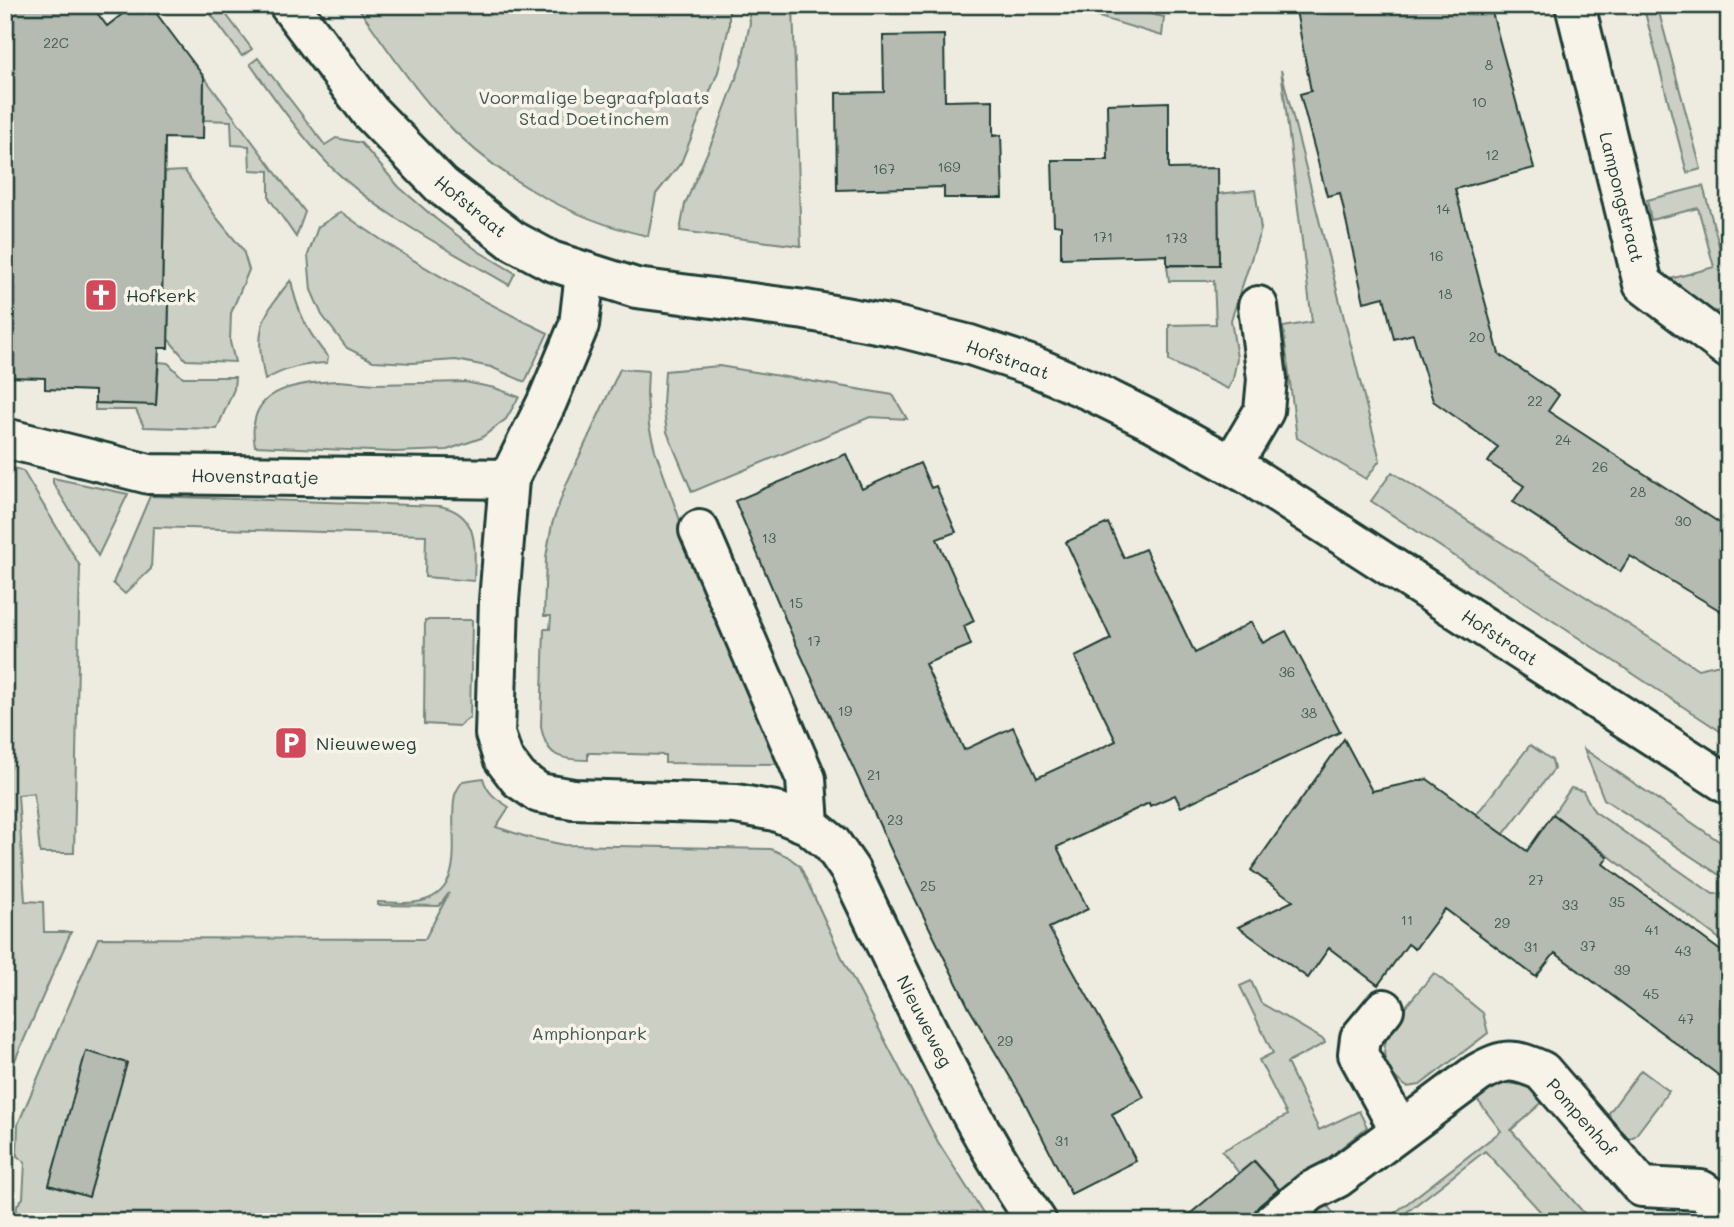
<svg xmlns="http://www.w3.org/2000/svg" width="1734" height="1227" font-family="Mali,sans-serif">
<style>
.green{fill:#cccfc4;stroke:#76867c;stroke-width:2}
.building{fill:#b5bbb0;stroke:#1f3d34;stroke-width:2}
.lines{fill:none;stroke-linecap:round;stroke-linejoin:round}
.minor-casing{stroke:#1f3d34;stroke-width:44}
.tertiary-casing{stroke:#1f3d34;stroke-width:44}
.minor{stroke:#f7f3e8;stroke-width:38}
.tertiary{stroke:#f7f3e8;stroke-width:38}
.labels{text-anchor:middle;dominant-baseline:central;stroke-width:7;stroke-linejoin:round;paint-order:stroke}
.number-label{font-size:14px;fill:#445c53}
.park-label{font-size:18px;fill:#425a51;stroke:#f7f3e8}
.street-label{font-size:18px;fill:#1f3d34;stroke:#f7f3e8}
.poi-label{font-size:18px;fill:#1f3d34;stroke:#f7f3e8;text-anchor:start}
</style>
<rect width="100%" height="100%" fill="#eeece1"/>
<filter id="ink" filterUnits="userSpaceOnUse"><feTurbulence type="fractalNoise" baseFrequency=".0143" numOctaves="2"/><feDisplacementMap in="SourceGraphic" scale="14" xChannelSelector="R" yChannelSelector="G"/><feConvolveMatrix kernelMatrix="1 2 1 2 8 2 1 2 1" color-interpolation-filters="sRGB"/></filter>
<g filter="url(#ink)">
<path class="green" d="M204 5H219L252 49 242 56Z
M356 5H729V27L718 72 681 163 656 194 648 236C568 219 492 174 437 113 408 82 382 40 356 5Z
M748 5H793L801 246 680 231 685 204 715 135 741 65 750 23Z
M1059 5H1109L1164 17 1162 36Z
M1643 5H1657L1701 169 1687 173Z
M258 58 325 145 336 138 361 143 399 187 436 219 478 251 515 273 509 285C448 249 381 216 330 166 300 135 275 99 250 64Z
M1281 70 1380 460 1366 479 1297 438 1283 327 1312 322Z
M204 77 305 212 296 237 269 198V171L250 170 249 146 232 145 231 121 204 120Z
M185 171 216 217 243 250 249 270 231 313 230 342 235 362 186 360 168 339 169 301 162 300 165 172Z
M1703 186 1729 282V308L1711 313 1667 280 1714 267 1698 208 1651 220 1647 200Z
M1255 190 1261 229 1231 320 1237 358 1233 379 1228 389 1169 361V325L1216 324 1214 281H1169L1167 266 1219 265 1218 194Z
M341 212C406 259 475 298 548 333L525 382 491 367 456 360 412 363 373 361 347 348 322 315 311 290 308 255 318 227Z
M291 280C296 309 309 335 328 357L327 363C304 364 285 368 265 380 255 331 259 318 291 280Z
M159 362 168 363 182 377H235L234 389 217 429 144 427 136 410H95V403L156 404Z
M719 366 893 395 907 419 870 417 692 492 667 432 663 405 665 371Z
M620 369 648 371 647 394 649 426 655 450 687 540 781 764 665 763V755L593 753H588V760C559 760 546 756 541 726L544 629H550L551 616H544L546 557 552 524 566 485Z
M338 381 376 384 465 382 495 388 519 397 506 419 481 438 447 450 394 452 255 446C244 389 294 383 338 381Z
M5 465 23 471 80 566 74 853H40L34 793 18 795 25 901 43 902 44 932H71L5 1083Z
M1392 472 1698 669 1729 662V737L1371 501Z
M53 478 128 494 98 556 53 483Z
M150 496 440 506C480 514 475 548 474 581L425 577 426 535 153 527 151 569 125 594 113 583Z
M425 620H472L470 717 459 726 424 724Z
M1530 745 1552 760 1554 769 1503 835 1476 815Z
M1584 749 1729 848V878H1724L1604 799Z
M483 778C487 793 496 799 509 807L496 827 527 837 565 845 771 849 787 856 800 866 844 962 938 1142 989 1222H16L17 1205 23 1198 25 1162 17 1156 18 1124 98 938 425 939 449 893 439 906 378 905V902C392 902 408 905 422 901 470 889 447 829 455 795 456 791 460 785 463 781Z
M1571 788 1583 791 1594 811 1713 894 1729 893V946L1553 814Z
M1434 973 1483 1013 1488 1033 1420 1085 1407 1087C1353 1052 1408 1006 1434 973Z
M1251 981 1261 1003 1324 1040 1325 1043 1287 1063 1319 1130 1359 1111 1367 1127 1267 1208 1256 1194 1272 1181 1255 1161 1239 1173 1222 1151 1287 1115 1259 1060 1273 1053 1240 986Z
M1641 1070 1669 1091 1635 1136 1628 1139 1612 1126 1609 1113Z
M1507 1083 1523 1085 1546 1099 1511 1130 1592 1222H1550L1485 1151 1394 1222H1383L1501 1131 1476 1098 1492 1087Z
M1324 1201 1340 1222H1287Z"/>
<path class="building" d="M5 5H91L107 26 134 5H150L204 77 203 139 165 138 162 300 169 301 168 348H159L156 405 95 403V391L45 389V378L5 377Z
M1295 5H1490L1534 168 1455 189 1499 354 1559 395 1548 411 1729 529V616L1630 556 1620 572 1513 502 1524 486 1488 462 1498 447 1433 401 1413 334 1394 339 1384 297 1364 302 1340 193 1327 196 1300 94 1311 91Z
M944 35 945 101 993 100V136L1001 135 1003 198H944V187L837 190 836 93 884 92 883 36Z
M1169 102V169L1218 168 1219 265H1167V255L1061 258V226L1054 225 1052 160H1108L1107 104Z
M846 454 862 489 920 463 931 488 936 486 956 532 937 539 974 621 964 626 971 645 925 664 964 750 1013 727 1037 778 1116 741 1075 657 1111 639 1066 542 1108 523 1124 558 1145 549 1195 653 1251 622 1263 643 1286 631 1340 732 1181 807 1175 795 1150 806 1149 803 1057 847 1088 909 1049 928 1144 1097 1112 1114 1136 1161 1071 1194 1022 1097 969 1008 894 856 795 642 735 501Z
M1344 739 1372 791 1427 779 1527 851 1553 814 1608 857 1603 864 1729 957V1083L1555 953 1536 977 1445 909 1415 949 1408 944 1378 985 1329 948 1308 978 1238 927 1293 901 1251 870Z
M86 1051 127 1063 89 1197 49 1185Z
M1254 1161 1279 1189 1259 1206 1253 1214 1252 1222H1180Z"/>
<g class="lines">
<defs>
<path id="minor" d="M1575 5 1643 284 1729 349
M585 273 579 325 547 402 509 479 499 601 495 734 503 758 519 779 539 793 573 799 736 804 775 811 809 825 832 844 850 870C908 989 962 1112 1037 1222
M5 438 149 474 509 479
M1232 465 1264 411 1267 379 1258 306
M699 530 806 779 809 825
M1384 1009 1360 1038 1358 1054 1400 1131
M1273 1222 1311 1191 1337 1178 1478 1073C1505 1058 1513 1058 1542 1071L1642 1187 1701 1190 1729 1210"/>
<path id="tertiary" d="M289 5 370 112 442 186 512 240 551 261 636 288 805 310 899 327 970 345 1033 366 1091 391 1154 422 1249 475 1729 785"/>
</defs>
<use href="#minor" class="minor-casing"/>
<use href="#tertiary" class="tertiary-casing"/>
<use href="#minor" class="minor"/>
<use href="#tertiary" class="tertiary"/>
</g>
</g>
<defs>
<symbol id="church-square" viewBox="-11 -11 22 22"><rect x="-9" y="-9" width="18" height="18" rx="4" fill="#d1495b" stroke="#f7f3e8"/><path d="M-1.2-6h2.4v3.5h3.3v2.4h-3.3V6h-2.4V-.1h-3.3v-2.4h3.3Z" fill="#fff"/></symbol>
<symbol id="parking-square" viewBox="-11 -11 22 22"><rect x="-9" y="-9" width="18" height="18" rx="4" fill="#d1495b" stroke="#f7f3e8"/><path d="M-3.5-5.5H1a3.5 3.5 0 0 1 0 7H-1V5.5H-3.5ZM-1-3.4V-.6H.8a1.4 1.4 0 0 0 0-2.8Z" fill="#fff"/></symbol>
</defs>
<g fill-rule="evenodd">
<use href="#church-square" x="82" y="276" width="38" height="38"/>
<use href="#parking-square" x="272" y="724" width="38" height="38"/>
</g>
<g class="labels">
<g class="number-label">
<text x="56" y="42">22C</text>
<text x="1489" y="64">8</text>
<text x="1479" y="101">10</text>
<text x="1492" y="154">12</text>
<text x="949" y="166">169</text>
<text x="884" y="168">167</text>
<text x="1443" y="208">14</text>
<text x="1103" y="236">171</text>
<text x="1176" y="237">173</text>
<text x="1436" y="255">16</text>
<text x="1445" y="293">18</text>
<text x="1477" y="336">20</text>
<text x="1535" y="400">22</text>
<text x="1563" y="439">24</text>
<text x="1600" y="466">26</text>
<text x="1638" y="491">28</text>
<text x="1683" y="520">30</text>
<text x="769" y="537">13</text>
<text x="796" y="602">15</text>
<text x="814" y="640">17</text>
<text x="1287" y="671">36</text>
<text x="845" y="710">19</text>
<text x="1309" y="712">38</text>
<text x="874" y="774">21</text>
<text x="895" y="819">23</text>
<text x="1536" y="879">27</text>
<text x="928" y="885">25</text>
<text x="1617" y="901">35</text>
<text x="1570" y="904">33</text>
<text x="1407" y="919">11</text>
<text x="1502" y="922">29</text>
<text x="1652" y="929">41</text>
<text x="1588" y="945">37</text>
<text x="1531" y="946">31</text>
<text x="1683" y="950">43</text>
<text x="1622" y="969">39</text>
<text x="1651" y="993">45</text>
<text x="1686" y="1018">47</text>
<text x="1005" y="1040">29</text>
<text x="1062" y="1140">31</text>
</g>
<g class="park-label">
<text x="594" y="97">Voormalige begraafplaats<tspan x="594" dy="21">Stad Doetinchem</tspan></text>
<text x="589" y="1033">Amphionpark</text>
</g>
<g class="street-label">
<text transform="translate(1622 197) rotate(76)">Lampongstraat</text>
<text transform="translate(471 206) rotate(39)">Hofstraat</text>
<text transform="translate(1008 359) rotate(19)">Hofstraat</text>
<text transform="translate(255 476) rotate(1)">Hovenstraatje</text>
<text transform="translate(1500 637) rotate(33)">Hofstraat</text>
<text transform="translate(925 1021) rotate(63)">Nieuweweg</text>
<text transform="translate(1582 1117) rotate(49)">Pompenhof</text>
</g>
<g class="poi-label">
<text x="126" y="295">Hofkerk</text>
<text x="316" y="743">Nieuweweg</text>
</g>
</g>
<rect width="1734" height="1227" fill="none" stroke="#f7f3e8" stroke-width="28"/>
<rect x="14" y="14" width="1706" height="1199" fill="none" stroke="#1f3d34" stroke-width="2.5" filter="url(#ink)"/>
</svg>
